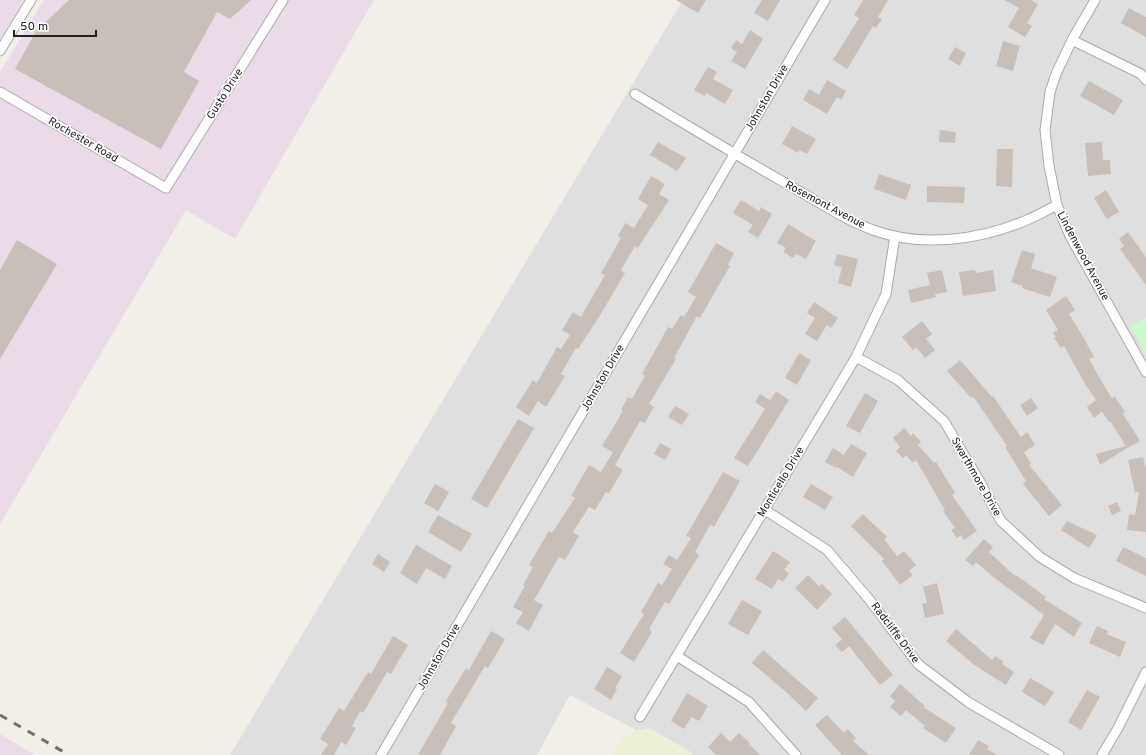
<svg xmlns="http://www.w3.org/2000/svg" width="1146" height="755" font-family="Overpass,sans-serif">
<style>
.residential{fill:#e0dfdf}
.industrial{fill:#ebdbe8}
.farmland{fill:#eef0d5}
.park{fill:#c8facc}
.building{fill:#c7bfb8}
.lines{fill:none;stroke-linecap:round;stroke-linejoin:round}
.street-casing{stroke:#a9a9a9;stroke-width:11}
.street{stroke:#fff;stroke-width:9}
.rail{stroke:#707070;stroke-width:3;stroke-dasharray:8 8;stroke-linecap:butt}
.labels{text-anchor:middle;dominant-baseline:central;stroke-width:3.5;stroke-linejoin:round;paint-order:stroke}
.street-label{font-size:11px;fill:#222;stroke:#fff}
</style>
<rect width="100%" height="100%" fill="#f2efe9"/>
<path class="residential" d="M683 0H1146V318L1131 326 1146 354V755H693L689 751 649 728 636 730 570 695 537 755H230Z"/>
<path class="industrial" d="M0 0H24L0 42Z
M44 0H374L235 239 186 210 0 524V72Z
M0 734 35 755H0Z"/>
<path class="farmland" d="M649 728 689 751 693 755H613L623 739 636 730Z"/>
<path class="park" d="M1146 318V354L1131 326Z"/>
<path class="building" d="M69 0H251L230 19 217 12 184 72 199 81 161 149 15 69 36 31Z
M676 0H706L698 13Z
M762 0H780L768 21 754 13Z
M863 0H888L878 17 882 19 876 28 873 26 847 69 833 60 859 18 854 15Z
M1004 0H1031L1038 4 1027 23 1032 26 1025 37 1008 27 1019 8Z
M1129 8 1146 17V37L1121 23Z
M750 30 763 39 745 69 731 61 737 52 731 48 736 40 742 44Z
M1003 41 1020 46 1013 71 996 66Z
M955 47 966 53 960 66 948 59Z
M708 67 717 72 713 79 733 90 725 104 706 93 705 96 694 90Z
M827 80 846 91 841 100 837 97 827 114 803 100 809 89 819 95Z
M1089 81 1123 100 1114 115 1080 96Z
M792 126 816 139 807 154 799 150 798 153 782 144Z
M940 130 956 132 955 143 939 142Z
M658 142 686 158 677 171 650 155Z
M1102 142 1103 160H1110L1111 174 1088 176 1085 143Z
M997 149H1013L1012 187 996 186Z
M879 174 911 185 906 200 874 189Z
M651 176 665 184 659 194 669 200 638 248 635 246 621 270 625 273 599 317 578 349 576 348 561 374 565 376 546 407 538 401 529 416 516 407 533 380 537 383 557 347 561 349 570 335 562 330 573 312 581 317 605 275 601 273 621 238 618 236 625 223 634 228 648 205 638 199Z
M927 186 965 187 964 203 927 202Z
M1106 190 1119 212 1107 219 1094 198Z
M741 200 759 211 761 207 772 214 758 238 748 232 753 225 733 213Z
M788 224 816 241 806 259 796 254 793 258 783 252 786 248 777 243Z
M1128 232 1146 257V285L1120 249 1124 246 1119 239Z
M17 240 57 264 0 359V270Z
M716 243 734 253 728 265 730 266 700 318 697 316 674 358 676 359 649 404 654 407 645 423 640 421 615 465 623 470 609 493 606 492 595 510 589 507 573 532 579 536 565 560 559 557 534 600 543 605 529 631 516 623 523 612 513 607 525 586 523 585 533 567 529 565 549 531 552 533 575 498 571 496 589 465 601 472 613 452 602 446 623 411 621 410 628 397 632 399 645 376 642 374 668 327 672 329 681 315 684 317 696 297 688 292Z
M1022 250 1035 254 1031 268 1057 277 1050 297 1022 288 1023 286 1011 282Z
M837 254 858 259 851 287 838 283 842 267 834 265Z
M942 270 947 292 935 294 936 297 911 303 908 290 930 285 927 273Z
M975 270 976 273 993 270 996 291 963 296 959 272Z
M1066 296 1075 310 1069 314 1082 335 1094 357 1089 359 1103 384 1112 398 1115 397 1125 412 1123 414 1140 441 1127 448 1111 422 1110 423 1102 412 1094 418 1087 407 1096 400 1085 384 1064 346 1061 348 1054 338 1056 337 1053 333 1058 330 1046 310Z
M814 302 838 318 831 328 827 325 817 341 805 334 815 318 807 313Z
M922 321 932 334 926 339 935 350 925 358 916 347 913 350 902 337Z
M799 353 811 360 797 385 785 378Z
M960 360 992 397 993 396 1021 437 1027 432 1035 445 1024 452 1031 464 1029 465 1062 505 1049 516 1023 484 1026 481 1005 447 1007 446 973 396 971 398 947 371Z
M776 391 789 400 748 466 734 458 765 409 755 402 760 394 770 400Z
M865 393 878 401 860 433 846 426Z
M1031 398 1038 408 1027 416 1020 405Z
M675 406 689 414 682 425 668 417Z
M518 419 534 428 487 508 471 499Z
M904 428 911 436 913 433 921 442 918 445 934 463 936 462 955 493 952 495 977 531 964 540 961 535 957 538 951 530 955 528 943 511 945 510 916 460 913 463 906 455 903 458 896 451 900 447 893 438Z
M660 443 671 449 665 460 654 454Z
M851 444 867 453 853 477 837 467 836 468 825 462 833 448 844 455Z
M1126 446 1127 448 1100 465 1096 454Z
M1143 457 1146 469V532L1127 530 1129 514 1135 515 1139 492 1135 493 1128 460Z
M723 472 740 481 714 527 710 525 695 552 699 555 669 604 665 602 649 629 652 632 634 662 620 653 644 614 641 612 658 583 662 585 672 569 663 564 669 555 677 560 691 538 686 536Z
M435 484 449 492 438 511 424 503Z
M811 484 833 497 825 510 803 497Z
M1117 502 1121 511 1112 515 1108 506Z
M863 514 887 537 884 539 897 556 904 551 916 565 909 571 913 575 900 585 882 561 884 559 851 526Z
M438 515 472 534 461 552 428 532Z
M1067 521 1097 535 1089 548 1061 530Z
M984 539 993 547 989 552 1015 576 1016 575 1046 597 1044 599 1082 623 1074 637 1055 624 1043 645 1030 638 1044 615 992 576 976 562 973 566 965 560Z
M416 545 452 566 445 579 426 568 417 584 400 573Z
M1123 547 1146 558V576L1116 561Z
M773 551 790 562 784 570 789 573 783 582 778 579 772 589 755 579Z
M378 554 390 562 384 572 372 564Z
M808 575 819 586 822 584 832 594 817 610 795 588Z
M937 583 944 614 925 618 922 604 927 603 923 587Z
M742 600 762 611 748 635 728 624Z
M845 617 893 675 880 685 849 646 842 652 835 645 842 639 832 628Z
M1097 626 1108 631 1107 634 1126 642 1120 657 1089 643Z
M956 629 992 660 995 656 1003 661 1002 664 1014 672 1006 685 973 664 946 641Z
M491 631 505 639 488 668 485 666 451 723 456 726 440 755H418L448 703 446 701 466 668 469 670Z
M393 636 408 645 391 674 387 672 363 713 360 711 352 726 356 728 346 745 341 742 334 755H321L328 744 320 739 339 708 344 711 368 672 371 674Z
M763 650 818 698 806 711 786 692 752 663Z
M607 667 622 676 615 688 617 689 611 700 594 689Z
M1030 678 1054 692 1045 706 1022 692Z
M900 684 925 706 923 707 956 728 946 743 923 728 925 726 906 710 901 716 890 707 895 701 890 696Z
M1087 690 1100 697 1081 730 1068 722Z
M687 693 708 706 699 721 691 717 684 729 671 721Z
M827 715 844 733 848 729 856 738 853 741 869 755H842L815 725Z
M721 733 730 742 739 733 750 743 749 744 760 755H716L708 747Z
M978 740 989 746 987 749 997 755H969Z"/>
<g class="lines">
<defs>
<path id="street" d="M1095 0 1072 40 1056 74 1050 92 1045 130 1049 166 1057 205 1070 236 1146 372
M1072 40 1141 74 1146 80
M0 51 31 0
M0 92 166 188 283 0
M635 94C683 123 731 152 780 180 811 197 841 218 873 230 922 248 980 240 1027 220 1037 216 1047 210 1057 205
M856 357 898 380 944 421 980 482 1001 521 1040 557 1074 578 1146 608
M765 510 827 550 868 598 918 664 968 702 1059 755
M677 656 749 702 796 755
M640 717 856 357 886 294 895 236
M381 755 825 0
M1102 755 1118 728 1146 672"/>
</defs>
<use href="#street" class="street-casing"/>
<use href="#street" class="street"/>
<path class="rail" d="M0 715 69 755"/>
</g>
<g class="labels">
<g class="street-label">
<text transform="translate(225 94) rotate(-58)">Gusto Drive</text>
<text transform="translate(767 98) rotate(-60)">Johnston Drive</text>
<text transform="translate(83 140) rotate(30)">Rochester Road</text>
<text transform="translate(825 205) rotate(28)">Rosemont Avenue</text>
<text transform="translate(1083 256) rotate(62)">Lindenwood Avenue</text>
<text transform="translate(603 378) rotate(-60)">Johnston Drive</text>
<text transform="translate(976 477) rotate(60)">Swarthmore Drive</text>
<text transform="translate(781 482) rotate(-59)">Monticello Drive</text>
<text transform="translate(895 633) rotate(53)">Radcliffe Drive</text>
<text transform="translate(439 657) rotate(-60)">Johnston Drive</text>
</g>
</g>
<path d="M14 30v6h82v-6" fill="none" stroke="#222222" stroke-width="2"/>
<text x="20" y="30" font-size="12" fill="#222222" stroke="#ffffff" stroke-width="3" paint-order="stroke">50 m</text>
</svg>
